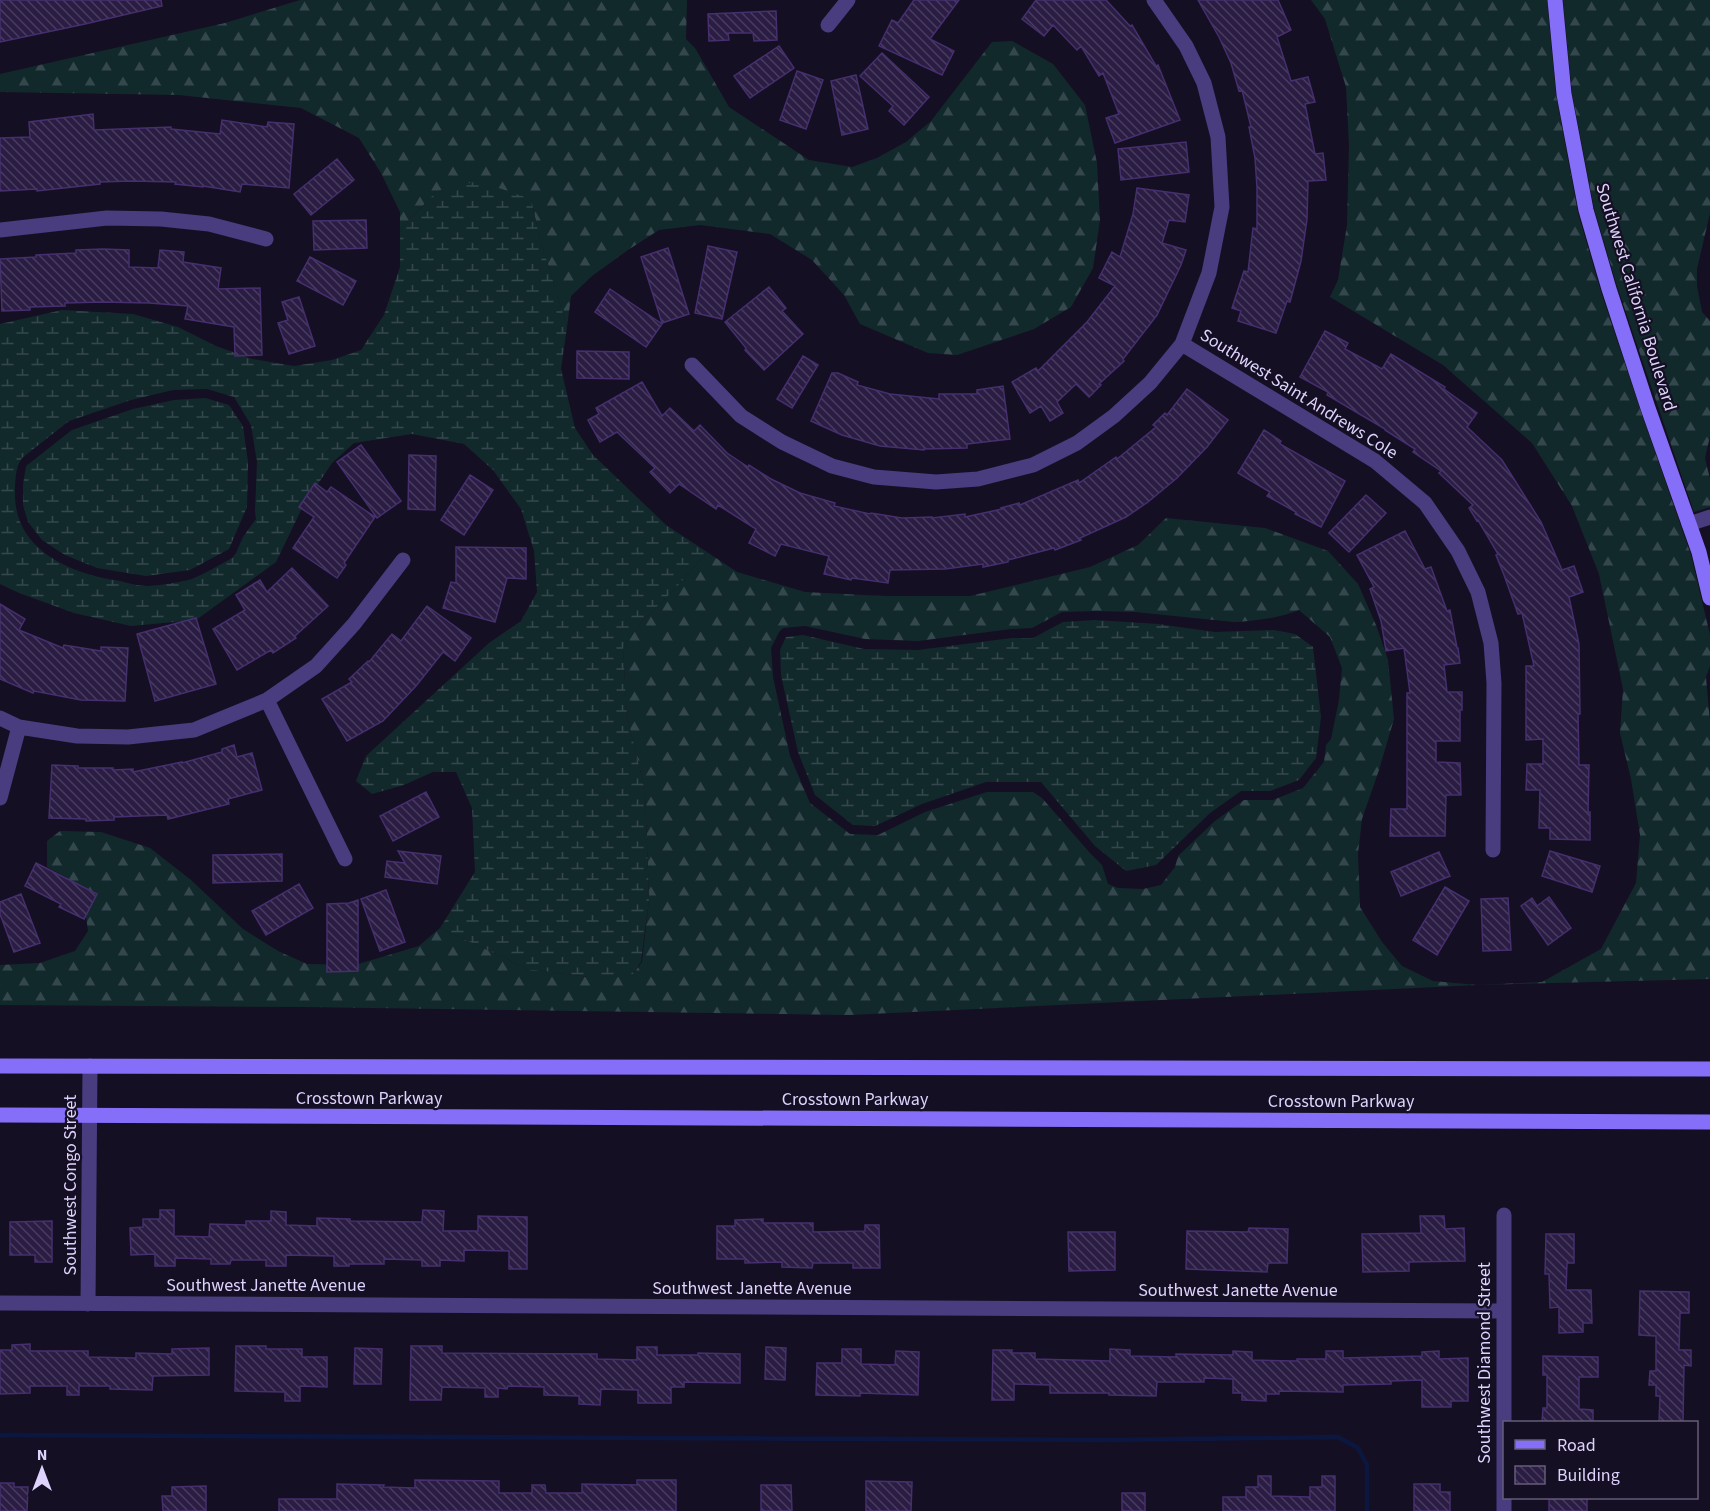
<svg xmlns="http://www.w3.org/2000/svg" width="1710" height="1511" font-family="'Source Sans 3',sans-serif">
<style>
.forest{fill:url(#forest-firs);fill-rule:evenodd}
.wetland{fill:url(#wetland-marsh);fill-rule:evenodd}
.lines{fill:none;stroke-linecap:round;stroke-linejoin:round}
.stream{stroke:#0c173f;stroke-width:4.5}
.building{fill:url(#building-back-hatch);stroke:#452f6e;stroke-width:1.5}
.street{stroke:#493c7f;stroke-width:15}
.secondary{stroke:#866ff8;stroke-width:15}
.labels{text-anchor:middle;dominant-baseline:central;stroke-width:4.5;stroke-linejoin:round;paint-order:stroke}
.street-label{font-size:18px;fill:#ded3fd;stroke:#150f23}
</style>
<defs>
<pattern id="forest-firs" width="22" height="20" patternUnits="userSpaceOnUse" patternTransform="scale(1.5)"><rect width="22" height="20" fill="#12292c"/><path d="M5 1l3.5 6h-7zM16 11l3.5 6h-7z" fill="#34474c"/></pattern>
<pattern id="wetland-marsh" width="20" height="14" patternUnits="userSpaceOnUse" patternTransform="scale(1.5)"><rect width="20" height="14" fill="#12292c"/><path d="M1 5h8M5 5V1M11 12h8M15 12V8" fill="none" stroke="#34474c"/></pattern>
<pattern id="building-back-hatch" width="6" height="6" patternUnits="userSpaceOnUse" patternTransform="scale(1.5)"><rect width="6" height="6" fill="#2a1c43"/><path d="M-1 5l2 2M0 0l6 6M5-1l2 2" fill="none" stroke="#483c5f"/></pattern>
</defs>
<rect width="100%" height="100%" fill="#150f23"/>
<path class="forest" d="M300 0H687L686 39 695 48 729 107 809 160 852 167 877 158 906 142 931 121 992 42 1012 41 1053 64 1085 105 1097 163 1100 220 1093 268 1071 307 1034 329 957 355 928 353 860 324 844 295 812 260 770 234 700 225 659 230 628 250 592 276 571 296 567 327 539 235 531 199 437 191 400 230V212L381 173 359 138 301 108 179 95 0 92V74L225 23Z
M1311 0H1547L1556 95 1578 213 1601 292 1641 412 1691 555 1710 635V666L1706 677 1710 722V979L1477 985 850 1015 306 1007 0 1005V965L40 963 75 951 88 931 85 909 66 877 47 867V841L60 831 101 832 150 848 191 880 243 929 278 951 307 964 355 965 419 946 440 928 528 969 588 977H631L642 962 649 899 645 790 627 716 623 648 643 620 674 590 707 552 737 572 805 592 884 596H970L1090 567 1138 545 1166 518 1265 528 1328 551 1358 584 1376 625 1388 660 1394 719 1379 770 1362 819 1358 854 1360 907 1382 942 1402 966 1433 981 1477 985 1542 982 1601 949 1636 883 1640 835 1631 779 1620 733 1623 689 1599 574 1572 506 1532 443 1443 365 1330 297 1338 280 1347 225 1349 146 1346 87 1325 19ZM1299 610 1330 637 1342 668 1339 700 1331 739 1326 745 1324 762 1303 788 1273 800H1244L1215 821 1178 856 1175 867 1161 885 1143 889 1118 888 1108 884 1102 865 1089 852 1042 798 1033 792H987L925 812 878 835 850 834 810 803 790 756 773 677 771 648 779 632 783 628 805 626 865 639 918 641 1011 629 1032 628 1062 612 1095 611 1135 612 1234 622C1255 621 1280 618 1299 610Z
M1563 0H1710V213L1697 269V286L1702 312 1710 321V436L1705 458 1710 479V507L1694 512 1617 286 1594 208 1572 93Z"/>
<path class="wetland" d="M478 181 531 199 539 235 567 327 561 369 575 428 593 455 666 525 707 552 674 590 643 620 623 648 627 716 645 790 649 899 641 962 631 977H588L528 969 440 928 475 872 472 808 456 772H433L404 785 372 794 356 781 366 756 489 643 521 621 537 592 534 551 521 509 493 470 464 444 412 434 354 443 332 463 302 508 276 562 196 620 131 626 74 613 19 593 0 584V324L62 310 133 314 178 327 216 346 252 359 294 366 332 360 361 350 384 315 400 267V230L437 191ZM207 389 234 397 251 425 257 462 255 511 256 519 243 537 236 553 232 558C219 565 206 573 192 579 183 582 156 586 147 586 138 586 128 583 120 581 72 574 14 551 15 493 15 483 15 467 22 458L69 421 131 400 173 390Z
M205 398 229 405 243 426 248 462 247 507 229 549 190 570 146 576 97 568 65 555 42 540 28 522 23 505V485L26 466 72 430 133 409 174 400Z
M1095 620 1158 624 1215 632 1274 630 1295 634 1313 647 1321 717 1316 758 1299 780 1270 791H1241L1210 813 1156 865 1126 871 1095 846 1041 782H986L922 804 875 826 853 825 815 795 798 752 781 675 780 650 786 637 803 635 864 649 918 650 1012 638H1033L1063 622Z"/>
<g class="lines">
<path class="stream" d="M0 1435 1110 1440 1338 1437 1358 1448 1367 1465V1511"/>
</g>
<path class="building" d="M0 0H161L162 6 85 24 0 42Z
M914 0H959L930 39 954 51 942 75 879 46 892 20 898 23Z
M1036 0H1106L1130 26 1132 25 1156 66 1158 65 1180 120 1115 143 1106 118 1119 114 1103 73 1099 76 1081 46 1077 50 1053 25 1044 36 1022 19Z
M1198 0H1278L1291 30 1277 37 1291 81 1308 77 1315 102 1305 104 1315 154 1323 153 1326 180 1308 181 1307 219 1301 261 1290 302 1287 301 1276 333 1238 321 1241 311 1232 308 1244 271 1248 272 1253 228 1257 229V188L1255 158 1249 127H1251L1242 90 1239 91 1231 63 1219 37Z
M776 11 777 40 754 41 753 33H728L729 40 709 41 708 14Z
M779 46 794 68 750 98 734 76Z
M882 53 929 97 904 125 889 111 893 106 860 76Z
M797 71 823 80 806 129 780 120Z
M856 75 868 129 842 135 831 81Z
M93 114 94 130 171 127V129L220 134 222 120 267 127 268 122 294 124 289 188 242 184 240 192 203 186V187L175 184 176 182 131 181 100 182V184L37 191V189L0 191V138L30 137 29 122Z
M1186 142 1189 172 1121 180 1118 149Z
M337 159 354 180 311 215 294 194Z
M1137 188 1189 195 1185 222 1169 220 1162 243 1186 250 1181 265 1157 315 1123 359 1124 361 1099 384 1101 385 1089 397 1076 384 1057 402 1063 413 1050 421 1041 406 1030 413 1012 382 1036 368 1038 371 1087 322 1115 286 1099 278 1112 252 1120 257 1133 214Z
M366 220 367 248 314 250 313 221Z
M708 246 737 252 722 319 695 313Z
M668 248 689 314 662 323 641 257Z
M103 249 129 250V267L158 268 160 250 184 252 183 262 221 268 218 289 260 288 262 355 235 356 234 327 185 319 188 306 149 303 102 302 65 303V306L30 307V310L2 311 0 259 36 257V255L76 253V250Z
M310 257 356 281 343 305 297 281Z
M769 287 786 308 782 311 803 334 764 370 745 350 746 348 725 322Z
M610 289 662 324 646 347 595 312Z
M299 297 315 346 289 354 278 323 288 320 282 302Z
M1325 331 1348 343 1345 349 1382 369 1391 354 1445 387 1444 389 1477 413 1467 427 1502 460 1541 522 1562 570 1574 566 1583 592 1569 597 1579 644 1580 714H1578L1579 765H1589L1588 812H1590V840L1550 839V828H1539L1540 790H1526L1527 764H1543V739L1526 740V666H1534L1522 613 1518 614 1504 575 1496 555 1498 554 1478 520 1477 521 1469 508 1473 505 1439 473 1441 471 1413 452 1415 449 1385 430V429L1327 395 1328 392 1300 377Z
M577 351 629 352V379L577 378Z
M803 356 818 365 792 408 777 399Z
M832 373H838L858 382 857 385 890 394 939 399V394H977V390L1003 386 1010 439 967 444V448L924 449V450L880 446 842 435 811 421Z
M642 382 662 416 670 408 694 431 700 425 727 453 748 467 749 465 771 479 800 493 835 503 834 506 870 514 871 513 902 518 932 517V518L965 514V517L1002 509 1001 508 1019 503 1020 505 1078 480 1079 483 1116 457 1117 459 1156 427 1153 425 1165 413 1167 415 1187 389 1228 420 1207 447 1177 478 1148 502 1126 517 1080 538 1081 540 1055 550 1054 548 1008 560V562L983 567V564L945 569 890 570 888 583 852 578 851 580 824 574 829 556 781 544 775 556 749 543 756 529 718 505 716 509 679 484 670 493 650 472 655 468 617 432 600 442 588 420 599 414 596 408Z
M1264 430 1281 441 1280 444 1345 481 1321 527 1295 514 1296 512 1267 496 1270 492 1238 473Z
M361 445 401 501 377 518 337 462Z
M409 455 436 456 435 510 408 509Z
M470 475 493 490 464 535 441 520Z
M315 483 327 492 331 487 375 517 344 563 346 565 337 578 293 548 314 517 299 507Z
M1366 495 1386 513 1349 552 1329 533Z
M1405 531 1425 569 1431 567 1447 611 1450 610 1457 648H1458L1460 663 1444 665 1447 692H1462V710H1460V741H1436V762L1460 763 1461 795H1446L1445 836H1390L1391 809H1407V693H1410L1404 648 1386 651 1381 621 1370 589 1374 587 1357 555Z
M456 547 526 548V579L507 578 495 622 443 608 451 582 456 583Z
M292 568 328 606 295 636 296 638 273 653 271 650 237 670 213 629 245 610 236 595 260 580 267 592Z
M0 604 25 619 19 630 63 648 64 645 101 651V647L128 648 125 701 81 700 34 691 33 693 0 679Z
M427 606 471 638 455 661 443 652 416 686 383 721 347 741 322 699 352 682 349 679 368 661 369 662 392 634 401 641Z
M196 618 216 684 155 701 137 634Z
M234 745 237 757 252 753 262 790 228 799 229 804 168 819 167 815 114 817V820L86 821V819L49 818 52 765 78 766V768H113V770L133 769V772L182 762V763L222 752V749Z
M426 792 439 817 393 841 380 816Z
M398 851 441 856 437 884 385 877 387 861 405 863Z
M1550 851 1600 866 1592 892 1542 876Z
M1439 852 1450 876 1401 896 1391 872Z
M282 854V881L213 883V855Z
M36 863 97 894 84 919 59 907 61 904 25 886Z
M299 884 313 908 266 935 252 911Z
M1445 887 1469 901 1437 955 1413 940Z
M386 890 405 942 380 951 361 899Z
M21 894 40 943 14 952 0 914V902Z
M1549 897 1571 928 1548 945 1521 906 1532 898 1537 906Z
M1508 898 1511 950 1483 951 1481 899Z
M358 900V971L327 972V904L349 903Z
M160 1210H174V1236L209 1237 210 1224 246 1225V1221H271V1211L286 1212V1225L317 1226V1218L350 1219V1221L422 1222 423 1210 444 1211 443 1231H478V1216L527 1217V1269H509V1251L464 1250V1261L440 1260V1266H422V1260L384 1259V1264H349V1266H334V1256L286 1255V1266H266V1260H231L230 1264H211V1259L175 1258V1266H155V1254L131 1255 130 1228 143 1227V1219H160Z
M1420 1216H1444L1445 1229 1464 1228 1465 1261 1409 1262V1271L1363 1272 1362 1234 1421 1233Z
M763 1219V1223H813V1232L865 1231V1225H879L880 1268H853V1263H813L812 1268 782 1267V1262L745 1263V1259H717V1226H735V1220Z
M52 1221V1262H35V1255H10V1222Z
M1249 1228 1288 1229 1287 1263H1268L1267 1272 1186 1269 1187 1231 1248 1232Z
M1068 1232H1115V1270L1069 1271Z
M1546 1234H1574V1263H1567L1566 1290H1591L1592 1323H1583V1332L1559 1333V1307L1550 1308 1549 1274H1545Z
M1640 1291 1689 1292V1313H1680L1679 1350H1691V1366L1684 1365 1683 1422H1659L1660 1396H1656V1385H1649L1650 1371H1656V1336L1639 1335Z
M30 1344V1351H88V1357L136 1358V1353L172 1354V1349L209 1348V1375L153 1376 152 1390 110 1389V1386H79V1395H67V1386H30V1393L0 1394V1350H12V1345Z
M236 1346H266V1349H302V1357H327V1387L300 1386V1401H285V1392L235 1391Z
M411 1346H442V1353L597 1354V1359L637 1360V1347H657V1355H698V1353L740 1354V1383L684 1382V1387H671V1403H638V1390L601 1389 600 1405 579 1404V1396L544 1395V1387L508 1386 507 1389 498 1388V1397H485V1388L442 1387 441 1400H410Z
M766 1347 786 1348 785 1380 765 1379Z
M355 1348 382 1349 381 1384H354Z
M842 1349H861V1364L895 1365 896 1351 919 1352 918 1395 860 1393V1396L816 1395 817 1363H842Z
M1110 1349 1130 1350V1356L1176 1357V1354L1233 1355V1351L1252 1352V1360L1297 1361V1359H1326V1351H1343V1358L1422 1356V1352L1439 1351V1359L1468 1358V1401H1451V1407H1422V1380L1391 1381V1384L1343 1385V1392L1279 1391V1394H1266V1401L1242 1400V1393H1233V1379L1204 1378V1382H1157L1156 1396 1109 1395V1393H1050V1385L1014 1384V1400H992L993 1350H1012V1353H1035V1359L1110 1361Z
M1543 1356 1598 1357V1377H1579V1409L1593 1410V1422H1542L1543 1408H1547V1375H1543Z
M1258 1476H1271V1496L1310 1497V1487H1322V1476H1335V1511H1223V1497H1246V1487H1258Z
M415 1480 499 1481V1493H532V1485H545L546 1493H582V1484L637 1485V1480H676V1511H279V1499H337V1484L384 1485 383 1487 415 1488Z
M866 1481 912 1482 911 1511H866Z
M0 1483H14V1487H28L27 1511H0Z
M1414 1484H1440V1492H1450V1511H1414Z
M761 1485H791L792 1511H761Z
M206 1486V1511H163L162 1496H172V1487Z
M1122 1493H1145V1511H1122Z
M1549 1497H1587V1511H1549Z"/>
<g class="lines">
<path class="street" d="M1154 0 1186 46 1204 83 1218 137 1222 207 1209 273 1182 344 1375 461 1425 503 1458 551 1478 592 1491 643 1494 683 1493 850
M828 25 848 0
M0 230 107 218 161 219 209 224 266 239
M692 365 741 416 782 442 832 466 874 477 936 482 978 479 1033 465 1077 443 1114 416 1150 383 1182 344
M1689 524 1710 517
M267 700 345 859
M0 718 19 727 77 736 128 737 194 730 267 700 316 666 354 624 403 560
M0 798 19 727
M0 1303 1503 1311
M88 1304 90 1066
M1504 1511V1215"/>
<path class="secondary" d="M1555 0 1564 94 1586 210 1609 289 1648 408 1699 552 1710 598
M0 1066 1710 1069
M0 1115 1710 1122"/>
</g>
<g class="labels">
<g class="street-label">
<text transform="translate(1636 297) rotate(73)">Southwest California Boulevard</text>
<text transform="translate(1299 394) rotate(32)">Southwest Saint Andrews Cole</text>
<text x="369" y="1098">Crosstown Parkway</text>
<text x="855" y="1099">Crosstown Parkway</text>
<text x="1341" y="1101">Crosstown Parkway</text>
<text transform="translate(70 1185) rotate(-90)">Southwest Congo Street</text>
<text x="266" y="1285">Southwest Janette Avenue</text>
<text x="752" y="1288">Southwest Janette Avenue</text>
<text x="1238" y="1290">Southwest Janette Avenue</text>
<text transform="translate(1484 1363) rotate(-90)">Southwest Diamond Street</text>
</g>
</g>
<rect x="1503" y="1421" width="195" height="78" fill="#150f23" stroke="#655d7a" stroke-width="1.5"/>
<rect x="1515" y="1440" width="30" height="9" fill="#866ff8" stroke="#655d7a" stroke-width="1.5"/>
<text x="1557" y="1451" font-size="18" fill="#ded3fd">Road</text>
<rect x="1515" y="1466" width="30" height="18" fill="url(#building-back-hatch)" stroke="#655d7a" stroke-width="1.5"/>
<text x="1557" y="1481" font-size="18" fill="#ded3fd">Building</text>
<g transform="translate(42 1469)" stroke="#150f23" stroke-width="4.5" paint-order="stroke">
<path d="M0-4.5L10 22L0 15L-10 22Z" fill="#ded3fd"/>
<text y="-9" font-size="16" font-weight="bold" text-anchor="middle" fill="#ded3fd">N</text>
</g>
</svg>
